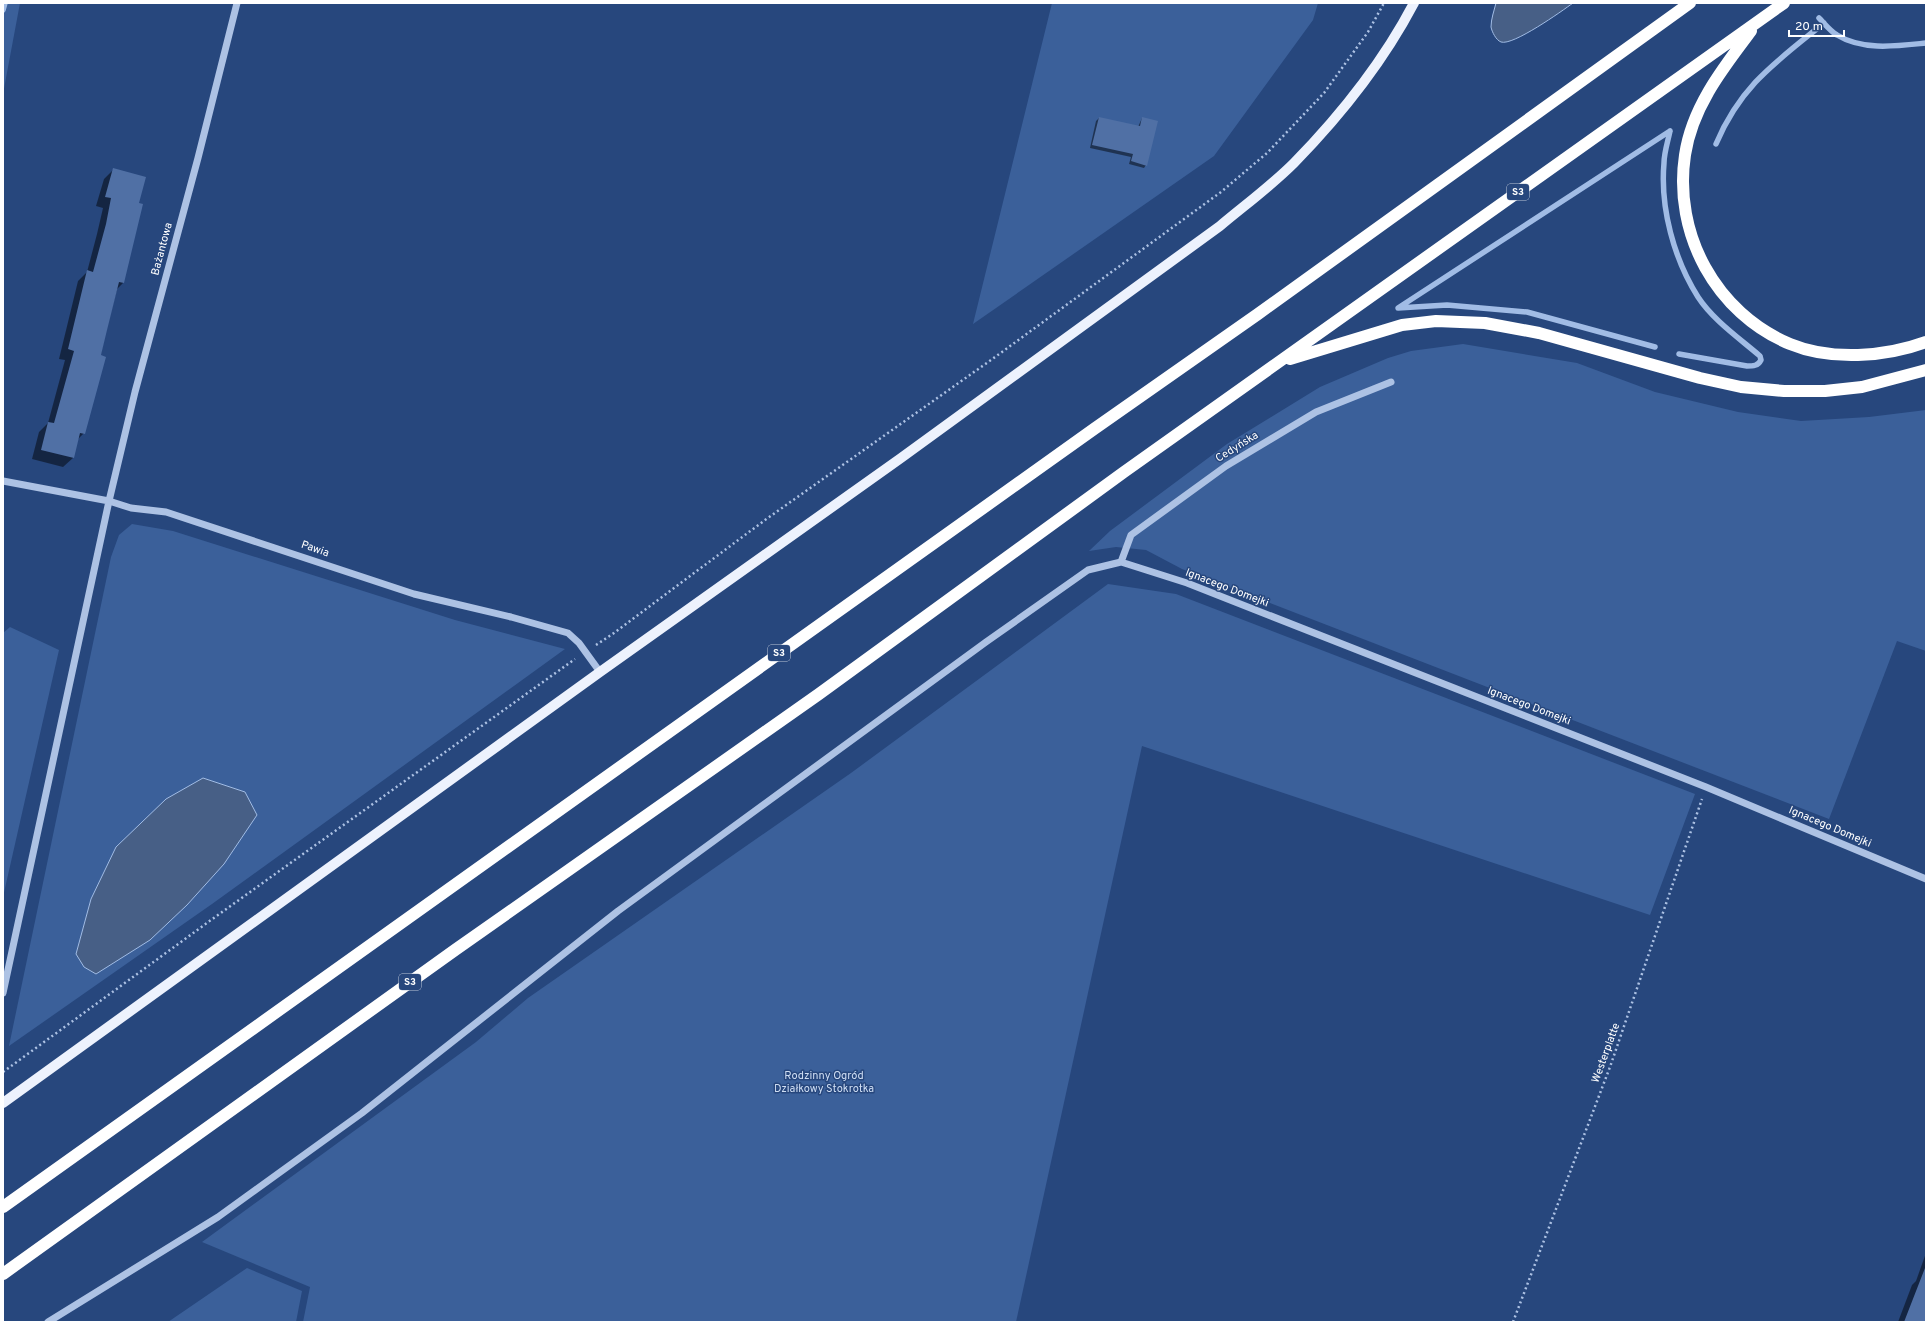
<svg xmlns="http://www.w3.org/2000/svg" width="1929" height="1325" font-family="Overpass,sans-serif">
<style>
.green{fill:#3b609a}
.water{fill:#475f86;stroke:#a1bce5}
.shadow{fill:#0007}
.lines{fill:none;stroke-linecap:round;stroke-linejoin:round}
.stream{stroke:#a1bce5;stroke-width:5.5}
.building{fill:#5070a5}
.path{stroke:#adc2e4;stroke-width:2.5;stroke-dasharray:2 3;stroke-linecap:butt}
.minor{stroke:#adc2e4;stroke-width:7}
.major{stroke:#edf2fd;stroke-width:10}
.highway{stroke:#fff;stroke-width:12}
.labels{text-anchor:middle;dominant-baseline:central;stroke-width:3;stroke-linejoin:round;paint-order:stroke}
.shield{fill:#27477d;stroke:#bec8d8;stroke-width:1}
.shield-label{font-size:10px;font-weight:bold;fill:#fff}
.street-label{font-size:11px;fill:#fff;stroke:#27477d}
.park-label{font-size:11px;fill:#cfdef4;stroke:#27477d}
</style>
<rect width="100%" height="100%" fill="#27477d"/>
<path class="green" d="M3 3H20L3 94Z
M1052 3H1318L1313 20 1214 156 973 324Z
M1463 344 1577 363 1655 392 1738 412 1801 421 1869 417 1926 410V651L1897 641 1829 819 1182 569 1146 550 1116 547 1089 551 1110 531 1227 444 1320 387 1388 358 1411 351Z
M132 524 173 531 455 620 565 649 212 904 9 1046 111 557 119 535Z
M1108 584 1176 594 1695 794 1650 915 1142 746 1016 1322H303L310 1287 202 1242 476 1042 528 998 851 773Z
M10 627 59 650 3 897V633Z
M247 1268 302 1291 296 1322H168Z"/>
<path class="water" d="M1496 3H1573C1562 11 1513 46 1501 42 1496 40 1492 32 1491 27 1491 19 1494 11 1496 3Z
M203 778 245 792 257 815 224 864 187 905 150 940 96 974 84 967 76 954 91 899 116 847 166 799Z"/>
<path class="shadow" d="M1099 118 1138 127 1142 118 1146 165 1144 168 1129 164 1131 157 1090 148 1096 121Z
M113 170 138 204 123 283 117 289 106 330 84 433 77 440 73 458 63 467 32 459 39 432 48 423 65 360 59 359 78 281 87 272 97 234 103 208 96 206 104 179Z
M1926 1253V1322H1898L1912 1285 1916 1281Z"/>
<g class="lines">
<path class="stream" d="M3 10 5 3
M1819 18C1824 23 1830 31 1837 35 1863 51 1897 46 1926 43
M1670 131C1668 141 1664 153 1664 163 1660 208 1674 259 1698 297 1713 320 1739 338 1760 356L1761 360C1758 366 1753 366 1747 366L1679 354
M1716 144C1741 85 1776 62 1824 23
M1655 347 1527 312 1447 305 1398 308 1670 131"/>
</g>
<path class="building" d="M1099 117 1140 126 1142 117 1158 121 1147 166 1131 161 1133 154 1092 145Z
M113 168 146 177 139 203 143 204 124 283 119 282 107 330 101 355 106 357 85 434 80 433 74 458 41 450 48 422 54 423 74 351 68 349 87 270 93 272 106 224 111 198 105 197Z
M1925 1268H1926V1322H1904Z"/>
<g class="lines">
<path class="path" d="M596 645 614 633 765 520 991 360 1221 192 1267 153 1324 93 1368 32 1384 3
M3 1072 211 920 575 659
M1513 1322 1610 1067 1702 799"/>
<path class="minor" d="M3 481 109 501 131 508 166 512 414 594 511 617 568 633 579 643 600 672
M1121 562 1187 583 1706 787 1926 879
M1121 562 1131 535 1226 466 1316 412 1391 382
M3 993 109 501 135 392 198 158 237 3
M48 1322 218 1217 362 1113 618 911 986 642 1088 570 1121 562"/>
<path class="major" d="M3 1103 600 672 901 458 1220 226C1245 205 1271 186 1294 163 1340 116 1383 62 1414 3"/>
<path class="highway" d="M1751 31C1723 68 1692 107 1685 155 1673 234 1716 313 1790 344 1831 361 1885 357 1926 342
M1290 359 1402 325 1436 321 1485 323 1539 333 1700 378 1741 387 1784 391H1825L1862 387 1926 370
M3 1207 1094 429 1258 314 1690 3
M3 1274 455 950 819 694 1124 472 1784 3"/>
</g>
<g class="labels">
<g class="shield">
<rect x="1507" y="184" width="22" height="16" rx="3"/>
<rect x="768" y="645" width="22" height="16" rx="3"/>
<rect x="399" y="974" width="22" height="16" rx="3"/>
</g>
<g class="shield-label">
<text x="1518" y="192">S3</text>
<text x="779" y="653">S3</text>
<text x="410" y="982">S3</text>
</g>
<g class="street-label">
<text transform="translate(162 249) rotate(-75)">Bażantowa</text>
<text transform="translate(1237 447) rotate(-32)">Cedyńska</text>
<text transform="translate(315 549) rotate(19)">Pawia</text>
<text transform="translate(1227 588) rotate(21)">Ignacego Domejki</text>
<text transform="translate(1529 706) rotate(21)">Ignacego Domejki</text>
<text transform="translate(1830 827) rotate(23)">Ignacego Domejki</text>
<text transform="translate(1606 1053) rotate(-70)">Westerplatte</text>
</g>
<g class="park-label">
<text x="824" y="1076">Rodzinny Ogród<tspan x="824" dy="13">Działkowy Stokrotka</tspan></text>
</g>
</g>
<rect width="1929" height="1325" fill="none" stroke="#ffffff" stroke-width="8"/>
<path d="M1789 30v6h55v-6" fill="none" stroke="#ffffff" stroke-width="2"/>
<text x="1795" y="30" font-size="12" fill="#ffffff" stroke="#27477d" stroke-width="3" paint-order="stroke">20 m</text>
</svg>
